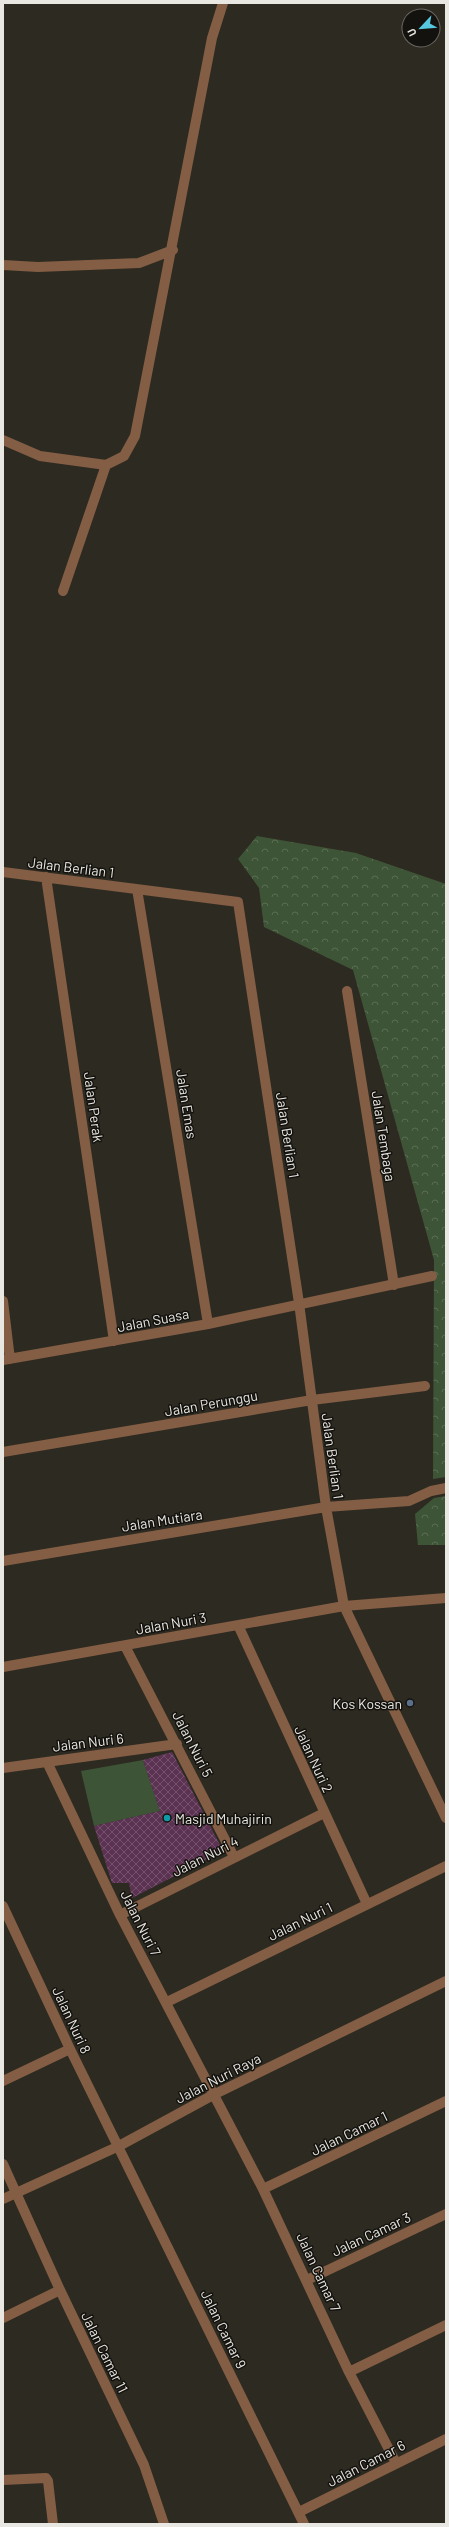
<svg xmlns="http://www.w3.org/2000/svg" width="449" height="2527" font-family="Barlow,sans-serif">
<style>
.green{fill:#3e5436}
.forest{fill:url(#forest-crowns)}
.building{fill:url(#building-cross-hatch)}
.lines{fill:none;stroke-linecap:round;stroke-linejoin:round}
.minor{stroke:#835e44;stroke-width:10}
.service-dot{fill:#5c6f8a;stroke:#14120e;stroke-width:1.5}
.culture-dot{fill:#0f9aa8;stroke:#14120e;stroke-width:1.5}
.labels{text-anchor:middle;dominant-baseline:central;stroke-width:3;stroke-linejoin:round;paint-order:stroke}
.street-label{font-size:14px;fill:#e9e7e1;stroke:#14120e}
.poi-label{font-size:14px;fill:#e9e7e1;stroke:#14120e;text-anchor:end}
</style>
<defs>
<pattern id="forest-crowns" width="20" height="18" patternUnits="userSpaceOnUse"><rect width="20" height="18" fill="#3e5436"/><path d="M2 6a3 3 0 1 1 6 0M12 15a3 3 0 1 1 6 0" fill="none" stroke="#5a6d53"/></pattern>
<pattern id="building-cross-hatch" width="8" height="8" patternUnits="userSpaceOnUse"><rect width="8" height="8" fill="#5c3252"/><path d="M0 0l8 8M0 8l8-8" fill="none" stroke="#73506b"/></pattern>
</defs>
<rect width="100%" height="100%" fill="#2d2a21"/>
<path class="green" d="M143 1760 160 1811 94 1826 81 1771Z"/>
<path class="forest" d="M257 836 356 853 446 884V1477L433 1479 434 1260 353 970 264 927 259 888 238 859Z
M446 1496V1545H418L415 1514 434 1498Z"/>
<path class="building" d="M172 1752 223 1851 132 1898 129 1883H112L94 1826 160 1811 143 1760Z"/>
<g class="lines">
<path class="minor" d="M3 265 38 267 139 263 173 250
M3 440 40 456 106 465 124 456 135 436 212 38 223 3
M63 591 106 465
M3 872 238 902 299 1303 326 1507 344 1606 446 1818
M46 877 114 1341
M137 889 208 1324
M347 991 394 1285
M3 1301 10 1359
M3 1360 208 1324 432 1276
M3 1452 312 1400 425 1386
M3 1561 326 1507 409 1501 431 1491 446 1488
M238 1625 367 1904
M125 1646 234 1857
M3 1667 344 1606 446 1598
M47 1762 120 1915 263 2189 349 2372 396 2463
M3 1768 177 1744
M3 1906 70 2049 304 2524
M120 1915 324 1813
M167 2002 446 1866
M3 2081 70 2049
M3 2164 60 2290 144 2465 164 2524
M263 2189 446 2101
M3 2199 119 2146 213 2095 446 1981
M307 2280 446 2214
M3 2318 60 2290
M349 2372 446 2325
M3 2480 46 2478 48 2481 53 2524
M299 2512 446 2439"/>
</g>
<circle class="service-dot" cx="410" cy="1703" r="4"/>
<circle class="culture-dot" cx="167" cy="1818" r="4"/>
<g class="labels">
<g class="street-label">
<text transform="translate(71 867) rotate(7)">Jalan Berlian 1</text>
<text transform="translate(187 1104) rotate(81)">Jalan Emas</text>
<text transform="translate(94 1107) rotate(82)">Jalan Perak</text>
<text transform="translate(288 1135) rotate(81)">Jalan Berlian 1</text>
<text transform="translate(384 1136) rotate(81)">Jalan Tembaga</text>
<text transform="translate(153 1320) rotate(-11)">Jalan Suasa</text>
<text transform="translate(211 1403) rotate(-10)">Jalan Perunggu</text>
<text transform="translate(333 1456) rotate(82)">Jalan Berlian 1</text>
<text transform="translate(162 1520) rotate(-9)">Jalan Mutiara</text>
<text transform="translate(171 1623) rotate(-10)">Jalan Nuri 3</text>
<text transform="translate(88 1742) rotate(-7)">Jalan Nuri 6</text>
<text transform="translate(193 1744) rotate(63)">Jalan Nuri 5</text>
<text transform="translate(314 1759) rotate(65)">Jalan Nuri 2</text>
<text transform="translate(205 1856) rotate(-27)">Jalan Nuri 4</text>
<text transform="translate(300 1921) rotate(-26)">Jalan Nuri 1</text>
<text transform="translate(141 1923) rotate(63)">Jalan Nuri 7</text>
<text transform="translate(72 2020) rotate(65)">Jalan Nuri 8</text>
<text transform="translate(218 2078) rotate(-27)">Jalan Nuri Raya</text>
<text transform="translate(349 2133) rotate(-26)">Jalan Camar 1</text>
<text transform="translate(371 2234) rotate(-25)">Jalan Camar 3</text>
<text transform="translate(319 2272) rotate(65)">Jalan Camar 7</text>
<text transform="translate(224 2329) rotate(64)">Jalan Camar 9</text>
<text transform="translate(105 2352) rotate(64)">Jalan Camar 11</text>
<text transform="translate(366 2463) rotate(-27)">Jalan Camar 6</text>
</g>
<g class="poi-label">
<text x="402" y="1703">Kos Kossan</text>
<text x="175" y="1818" text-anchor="start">Masjid Muhajirin</text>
</g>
</g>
<rect width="449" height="2527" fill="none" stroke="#e9e7e1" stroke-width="8"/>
<g transform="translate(421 28) rotate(244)"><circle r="19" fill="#14120e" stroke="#696762"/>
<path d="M0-3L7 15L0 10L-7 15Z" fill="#56c9e1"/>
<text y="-6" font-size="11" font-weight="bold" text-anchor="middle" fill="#e9e7e1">U</text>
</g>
</svg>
